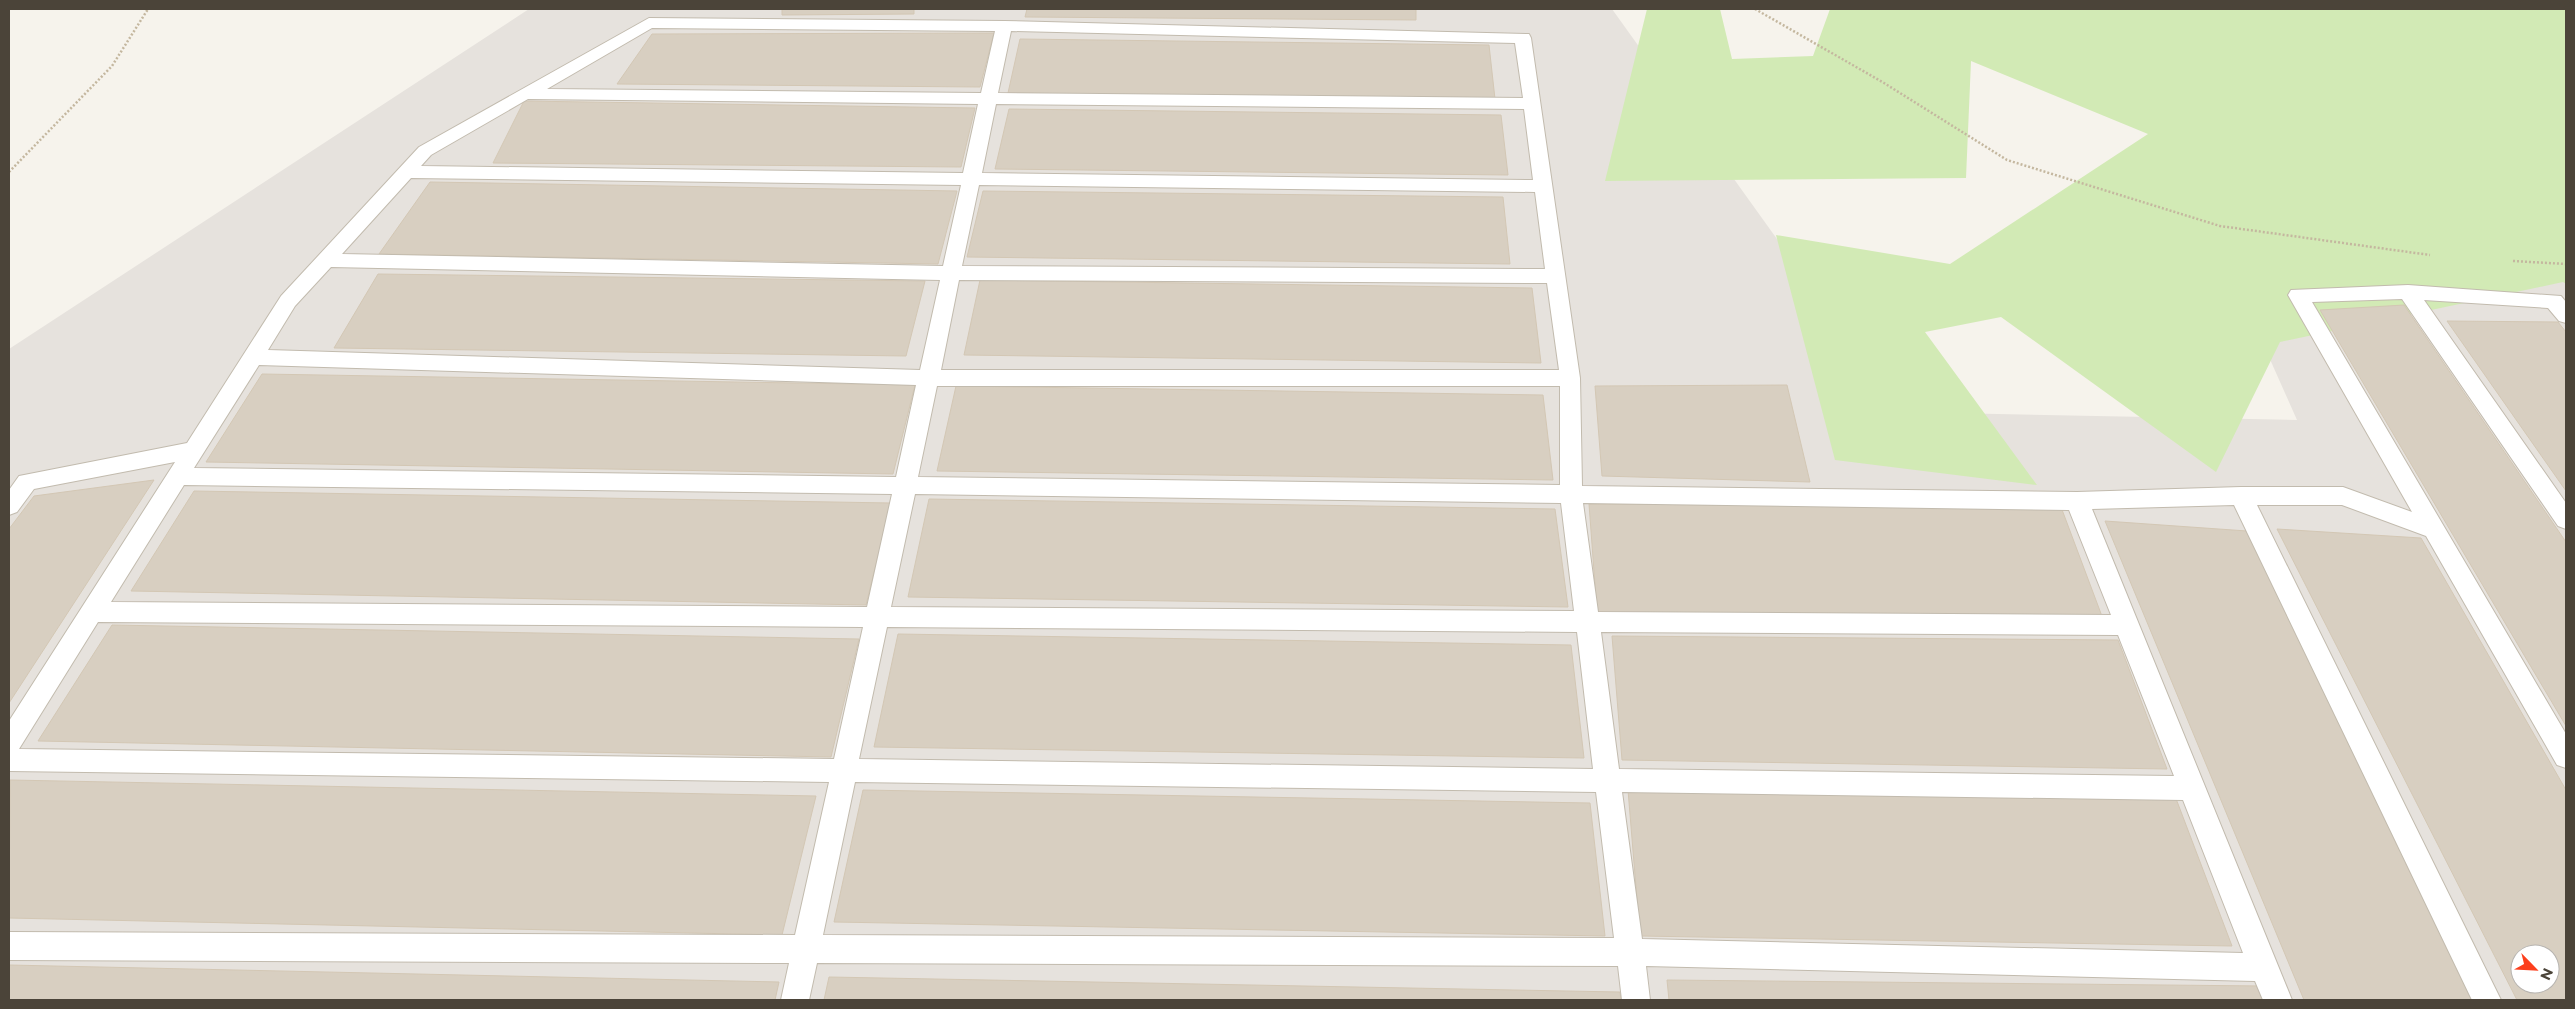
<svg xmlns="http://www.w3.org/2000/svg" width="2575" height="1009" font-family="Montserrat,sans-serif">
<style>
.industrial{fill:#e6e2dd;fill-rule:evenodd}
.green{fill:#d2eab5}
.building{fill:#d8cfc1;stroke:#d3c7b4;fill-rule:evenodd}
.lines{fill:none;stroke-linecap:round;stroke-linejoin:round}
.lane-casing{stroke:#c2bbae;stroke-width:2}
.path{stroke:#c4b79f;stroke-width:2.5;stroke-dasharray:2 2;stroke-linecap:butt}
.lane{fill:#fff;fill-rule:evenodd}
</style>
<rect width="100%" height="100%" fill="#f6f3ec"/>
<path class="industrial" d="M529 9H1612L1901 412 2297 420 2187 173 2566 184V1000H9V349ZM2520 954H2550V984H2520Z"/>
<path class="green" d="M1647 9H1720L1732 59 1813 56 1830 9H2566V284L2563 282 2280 342 2216 472 2001 317 1925 332 2037 485 1835 460 1776 235 1950 264 2148 134 1971 61 1966 178 1605 181Z"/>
<path class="building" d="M782 9H914V14L782 15Z
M1027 9H1416V20L1025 17Z
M994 33 980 87 617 84 652 34Z
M1020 39 1489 45 1495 99 1008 93Z
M524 101 975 108 961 167 493 163Z
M1009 109 1501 115 1508 175 995 169Z
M430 182 957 191 938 264 379 254Z
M983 191 1503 197 1510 264 967 257Z
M378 274 925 281 906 356 334 348Z
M980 280 1532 288 1541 363 964 355Z
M2404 305 2566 542V726L2320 310Z
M2447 321 2558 322 2566 332V491Z
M262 374 915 385 893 474 206 462Z
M1787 385 1810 482 1602 476 1595 386Z
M956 386 1543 395 1553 480 937 471Z
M154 480 9 703V529L34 496Z
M194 491 891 503 866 605 131 591Z
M929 499 1555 509 1568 607 908 597Z
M1589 504 2061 507 2103 619 1597 612Z
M2105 521 2247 531 2474 1000H2304Z
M2277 529 2421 538 2566 790V1000H2517ZM2520 954H2550V984H2520Z
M112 625 859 639 831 757 38 741Z
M898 634 1571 645 1584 758 874 747Z
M1612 636 2118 640 2167 769 1622 760Z
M10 780 816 796 782 935 9 918Z
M863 790 1590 803 1605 936 834 922Z
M1628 790 2175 796 2232 946 1640 936Z
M9 965 779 982 775 1000H9Z
M829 977 1620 992 1621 1000H824Z
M1667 980 2264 986 2269 1000H1669Z"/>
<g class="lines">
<defs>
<path id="lane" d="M649 18 1004 21 1529 34 1531 38 1580 378 1582 486 2077 492 2241 487H2343L2412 512 2288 295 2291 290 2408 285 2561 296 2566 302V323L2559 321 2548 308 2424 300 2566 503V529L2558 526 2402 299 2312 302 2566 734V768L2557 765 2426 536 2342 505H2257L2501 1000H2472L2234 505 2092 509 2292 1000H2263L2255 981 1646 966 1650 1000H1622L1618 966 817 963 809 1000H781L789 963 9 960V932L795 935 829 782 9 771V721L175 462 34 489 17 512 9 515V490L19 476 187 443 281 296 419 147ZM652 28 995 31 981 93 547 89ZM1011 31 1515 43 1523 98 998 93ZM528 99 978 104 963 173 421 166 431 155ZM996 104 1524 109 1533 180 982 173ZM411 178 961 185 943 266 342 254ZM979 185 1535 192 1545 269 962 266ZM331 267 940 280 920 370 268 350 295 306ZM959 280 1547 283 1559 370H941ZM259 365 916 385 896 477 194 468ZM937 386H1560V485L918 477ZM184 485 892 494 867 607 111 602ZM915 494 1561 503 1574 611 891 607ZM1583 503 2069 510 2111 615 1598 612ZM98 622 863 627 834 759 19 749ZM887 627 1577 632 1593 769 859 759ZM1601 632 2118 635 2174 776 1619 769ZM855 782 1596 792 1614 938 823 935ZM1622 792 2183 800 2243 953 1642 939Z"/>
</defs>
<use href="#lane" class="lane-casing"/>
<path class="path" d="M1755 9 1884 83 2007 160 2220 226 2430 255
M9 172 112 66 148 9
M2513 261 2566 264"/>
<use href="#lane" class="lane"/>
</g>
<rect width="2575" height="1009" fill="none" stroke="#4b4439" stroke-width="20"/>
<g transform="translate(2535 969) rotate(114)"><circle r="24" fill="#ffffff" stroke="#b7b4b0"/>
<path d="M0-4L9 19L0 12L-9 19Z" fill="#fc3f1d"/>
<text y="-8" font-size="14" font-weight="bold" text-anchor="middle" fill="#4b4439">N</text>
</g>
</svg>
